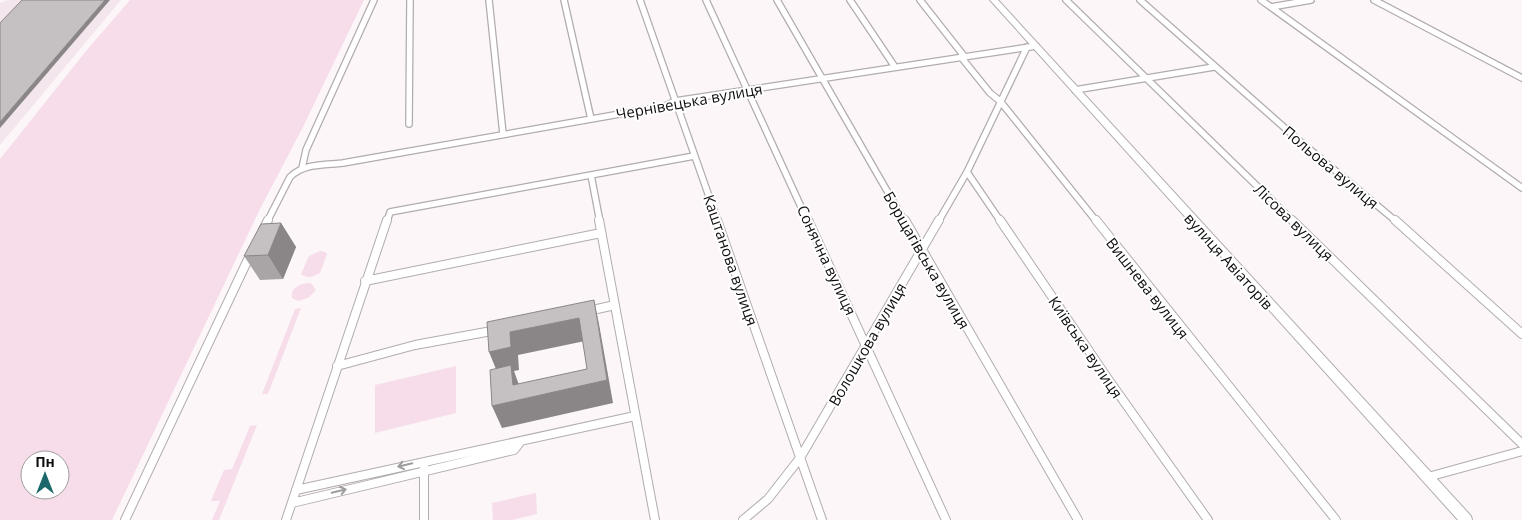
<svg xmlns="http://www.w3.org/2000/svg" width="1522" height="520" font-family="'Open Sans',sans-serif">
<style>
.built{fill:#f3e6ec}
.green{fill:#f6dde9;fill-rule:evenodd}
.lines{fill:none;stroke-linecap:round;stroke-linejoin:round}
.street-far1-casing{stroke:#b1acae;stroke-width:8}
.street-casing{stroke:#b1acae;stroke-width:10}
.secondary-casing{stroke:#b1acae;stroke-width:2}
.street-far1{stroke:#fff;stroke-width:5.5}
.street{stroke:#fff;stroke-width:8}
.secondary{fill:#fff;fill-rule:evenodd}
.wall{fill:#a9a5a7}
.shaded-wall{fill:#8a8688}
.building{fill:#c5c0c2;stroke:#8a8688}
.oneway{stroke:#9f9e9f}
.labels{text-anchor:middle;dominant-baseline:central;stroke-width:4;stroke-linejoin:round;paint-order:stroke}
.street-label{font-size:15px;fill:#0f0d0e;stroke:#fff}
</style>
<rect width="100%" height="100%" fill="#fcf6f9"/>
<path class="built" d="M8 0H121L0 145V3Z"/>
<path class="green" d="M130 0H364L303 127 260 209 112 520H0V159L86 51ZM30 460H60V490H30Z
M320 251 325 252 327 254 320 273C313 277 307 279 301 274L309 256Z
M311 283 316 290 308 298 298 301 292 298V292C296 285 303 283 311 283Z
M301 308 268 394H262L295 309Z
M456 366V413L375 433V385Z
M257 425 219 520H212L220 501H211L224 470 232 469 250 426Z
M536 493 537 514 512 520H493L492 503Z"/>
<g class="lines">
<defs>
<path id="street-far1" d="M489 0 503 134
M564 0 591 119
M640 0 718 222
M706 0 808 222
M777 0 905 222
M850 0 895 67
M920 0 964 56
M1066 0 1294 222
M1140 0 1295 137 1397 222
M1261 0 1522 188
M1374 0 1522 78
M1271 7 1311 0
M961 57 990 93 1000 101 1097 222
M1075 90 1214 67
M409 124 410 0
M302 168 306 150 374 0
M967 172 1001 222
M591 175 600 222
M267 222 290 177C304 163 325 165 343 163L665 106 675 101 1036 46
M387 222 390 212 694 156
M938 222 967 172 1027 47"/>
<path id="street" d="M599 220 655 520
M717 220 822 520
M808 220 946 520
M905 220 1078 520
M1000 220 1108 379 1208 520
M1096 220 1336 520
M1292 220 1522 444
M1395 220 1522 334
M263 230 268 220
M365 281 601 233
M588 311 615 305
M337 366 415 345 497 330
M424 465V520
M1428 477 1522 451
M296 490 635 416
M292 503 514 450 521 441
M125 520 251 253
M286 520 387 220
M743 520 768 499 800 458 939 220"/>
<path id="secondary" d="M990 0H998L1471 516 1472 520H1458Z"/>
</defs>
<use href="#street-far1" class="street-far1-casing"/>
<use href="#street" class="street-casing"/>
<use href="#secondary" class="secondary-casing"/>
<use href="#street-far1" class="street-far1"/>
<use href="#street" class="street"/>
<use href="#secondary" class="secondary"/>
</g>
<path class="wall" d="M281 223 296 247 283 279 260 280 244 256Z"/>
<path class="shaded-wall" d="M105 0H110L0 128V122Z
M281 223 296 247 283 279 268 255Z
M594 300 599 324 613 403 502 428 492 406 498 374 489 352 510 332 579 318 585 341 518 355 519 370 514 371 520 388 607 380Z"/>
<path class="building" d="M22 0H105L0 122V23Z
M281 223 268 255 244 256 261 224Z
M594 300 607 380 492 406 490 370 511 365 513 385 587 369 579 318 510 332 511 347 489 352 487 322Z"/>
<defs><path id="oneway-shaft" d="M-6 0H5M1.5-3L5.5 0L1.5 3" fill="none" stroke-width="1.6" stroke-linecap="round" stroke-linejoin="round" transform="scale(1.25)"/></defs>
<g class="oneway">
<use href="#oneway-shaft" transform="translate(405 465) rotate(167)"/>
<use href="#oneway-shaft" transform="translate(339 491) rotate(-14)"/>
</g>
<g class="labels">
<g class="street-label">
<text transform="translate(689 101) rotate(-10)">Чернівецька вулиця</text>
<text transform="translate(1331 167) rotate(40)">Польова вулиця</text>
<text transform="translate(1294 222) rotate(44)">Лісова вулиця</text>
<text transform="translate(731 260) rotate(71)">Каштанова вулиця</text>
<text transform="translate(827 260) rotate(65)">Сонячна вулиця</text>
<text transform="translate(927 260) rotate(60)">Борщагівська вулиця</text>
<text transform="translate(1229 261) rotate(48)">вулиця Авіаторів</text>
<text transform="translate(1148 288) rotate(52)">Вишнева вулиця</text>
<text transform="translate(867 344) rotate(-60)">Волошкова вулиця</text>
<text transform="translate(1086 347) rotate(56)">Київська вулиця</text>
</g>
</g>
<g transform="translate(45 475)"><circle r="24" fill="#ffffff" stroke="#9f9e9f"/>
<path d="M0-4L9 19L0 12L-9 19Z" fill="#1b686a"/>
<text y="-8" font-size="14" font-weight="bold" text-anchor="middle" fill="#0f0d0e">Пн</text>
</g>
</svg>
